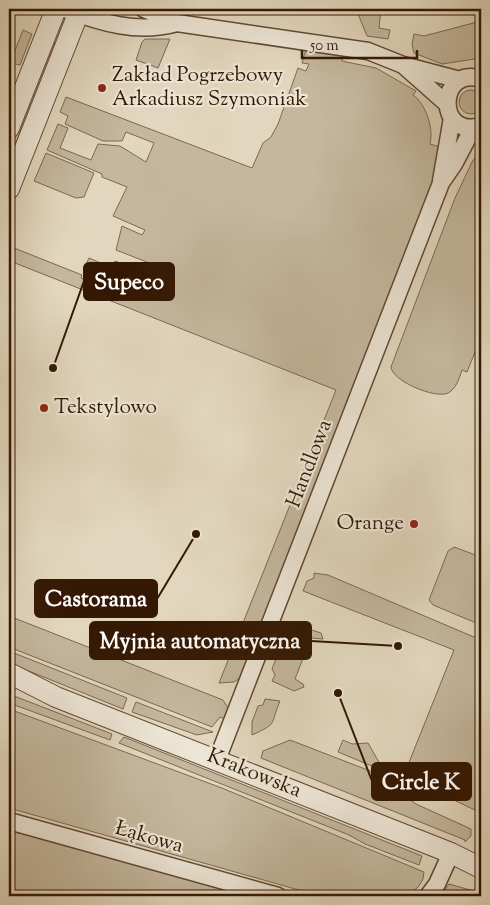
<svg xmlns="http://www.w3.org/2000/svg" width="490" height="905" font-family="'Sorts Mill Goudy',serif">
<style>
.green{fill:#c4b79e;stroke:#7c6850}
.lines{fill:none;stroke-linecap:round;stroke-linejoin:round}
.minor-casing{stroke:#604832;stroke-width:19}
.tertiary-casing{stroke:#604832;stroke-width:22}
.minor{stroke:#ece5d5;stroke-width:16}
.tertiary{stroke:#ece5d5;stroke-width:20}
.poi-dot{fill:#8f2418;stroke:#ece5d5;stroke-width:2}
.labels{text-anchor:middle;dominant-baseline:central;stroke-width:4.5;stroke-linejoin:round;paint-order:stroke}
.poi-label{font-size:21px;fill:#341803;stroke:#ece5d5;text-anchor:start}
.street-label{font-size:21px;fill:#341803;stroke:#ece5d5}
.leader{fill:none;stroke:#341803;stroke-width:2}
.callout-dot{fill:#341803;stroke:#ece5d5;stroke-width:2}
.callout{fill:#341803;stroke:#341803;stroke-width:2}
.callout-label{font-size:22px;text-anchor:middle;font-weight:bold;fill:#fff}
</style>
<rect width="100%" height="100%" fill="#e2d7be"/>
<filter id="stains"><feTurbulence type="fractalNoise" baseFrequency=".004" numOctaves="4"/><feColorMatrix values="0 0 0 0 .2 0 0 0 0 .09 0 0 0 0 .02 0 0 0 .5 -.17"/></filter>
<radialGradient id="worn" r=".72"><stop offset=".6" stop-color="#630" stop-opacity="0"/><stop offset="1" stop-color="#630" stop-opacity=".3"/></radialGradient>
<path class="green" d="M356 9H381L379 28 390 30 388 39 367 36Z
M481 21V58L442 64 414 53 412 45 414 34 424 36Z
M23 30 32 34 20 65 10 63Z
M145 39H170L158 68 136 60 142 42Z
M50 42 56 44 9 166V149Z
M306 49 343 54 342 61 376 68 416 91 413 95C426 104 434 129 430 144L440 147 430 191 240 678 234 682 219 683 336 390 15 263 12 270 9 269V246L82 275 81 278 106 288 110 279 84 269 89 258 112 268 115 261 137 269 136 273 146 277 152 264 116 250 122 226 142 235 145 230 113 216 127 187 102 177V174L47 150 58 124 68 128 60 148 91 160 98 144 120 146 146 162 154 143 126 132 122 141H103L65 124 68 116 60 112 66 97 252 168 263 143 271 137 278 124 298 68 306 71 309 64 302 63Z
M459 102a12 12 0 1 1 24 0a12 12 0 1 1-24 0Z
M46 153 94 173 84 197 76 198 34 181Z
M478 156H481V337L467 372 462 370C459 379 456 389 448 393 435 399 392 381 391 367L455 198 473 160Z
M454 547 481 557V625L433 605 429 600 448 551Z
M314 573 328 575 481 640V813L431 789 406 770 454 650 303 591 307 581 314 578Z
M9 616 223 700 228 708 225 719 220 717 212 727 9 647Z
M293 626 303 627 321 633 323 639 311 638 295 679 303 684 304 687 294 691 272 681 275 675 272 669 286 633 291 632Z
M9 651 127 698 123 709 9 663Z
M9 694 112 734 110 740 9 703Z
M265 699 280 701C270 724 279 723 252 735V722L258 706 263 705Z
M136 702 213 732 197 735 132 712Z
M9 709 222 788 424 872 423 879 418 887 408 896H324L313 894 9 808Z
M124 737 422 856 419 865 365 844 349 835 119 743Z
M290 740 391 779 405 796 416 804 471 829V836L465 842V840L261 758 263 751Z
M343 740 352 744 368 743 384 771 338 752Z
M9 831 24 834 246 896H9Z
M449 884 481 893V896H441Z"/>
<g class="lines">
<defs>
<path id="minor" d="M65 9C101 23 138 34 177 23
M144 9 177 23 368 51 403 65 460 80
M403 65 447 104
M481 79C438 65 435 139 481 126
M441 181 452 118
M217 760 441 183 454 164 473 128
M9 821 278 896
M428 896 437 884 451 853"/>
<path id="tertiary" d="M9 128 56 9
M9 189 80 9
M9 673 56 697 451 853 481 868"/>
</defs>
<use href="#minor" class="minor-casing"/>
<use href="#tertiary" class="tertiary-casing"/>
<use href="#minor" class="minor"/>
<use href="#tertiary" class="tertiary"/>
</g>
<g class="poi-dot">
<circle cx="102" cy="88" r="5"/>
<circle cx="44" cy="408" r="5"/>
<circle cx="414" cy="524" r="5"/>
</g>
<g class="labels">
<g class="poi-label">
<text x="112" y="76">Zakład Pogrzebowy<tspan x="112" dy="24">Arkadiusz Szymoniak</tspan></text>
<text x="54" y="408">Tekstylowo</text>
<text x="404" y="524" text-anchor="end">Orange</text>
</g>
<g class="street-label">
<text transform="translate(310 464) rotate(-69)">Handlowa</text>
<text transform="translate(254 774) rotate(22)">Krakowska</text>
<text transform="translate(149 838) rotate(16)">Łąkowa</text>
</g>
</g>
<path class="leader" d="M53 368L84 281M196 534L157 599M398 646L311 641M338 693L372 781"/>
<g class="callout-dot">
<circle cx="53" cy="368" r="5"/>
<circle cx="196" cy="534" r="5"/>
<circle cx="398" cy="646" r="5"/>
<circle cx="338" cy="693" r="5"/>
</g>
<g class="callout">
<rect x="84" y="263" width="90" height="37" rx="5"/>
<rect x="35" y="580" width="122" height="37" rx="5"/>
<rect x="90" y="622" width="221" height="37" rx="5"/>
<rect x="372" y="763" width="99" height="37" rx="5"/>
</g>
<g class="callout-label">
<text x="129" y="289">Supeco</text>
<text x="96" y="606">Castorama</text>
<text x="200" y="648">Myjnia automatyczna</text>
<text x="421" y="789">Circle K</text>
</g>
<rect width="490" height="905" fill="none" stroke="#e2d7be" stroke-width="30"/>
<rect x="10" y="10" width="470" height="885" fill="none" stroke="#341803" stroke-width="2.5"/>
<rect x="15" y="15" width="460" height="875" fill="none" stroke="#341803"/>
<path d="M302 50v8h115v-8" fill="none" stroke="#341803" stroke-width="2.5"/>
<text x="310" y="50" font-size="15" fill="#341803" stroke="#ece5d5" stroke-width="4" paint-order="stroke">50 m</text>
<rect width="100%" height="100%" filter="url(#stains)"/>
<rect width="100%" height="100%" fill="url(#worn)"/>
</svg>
